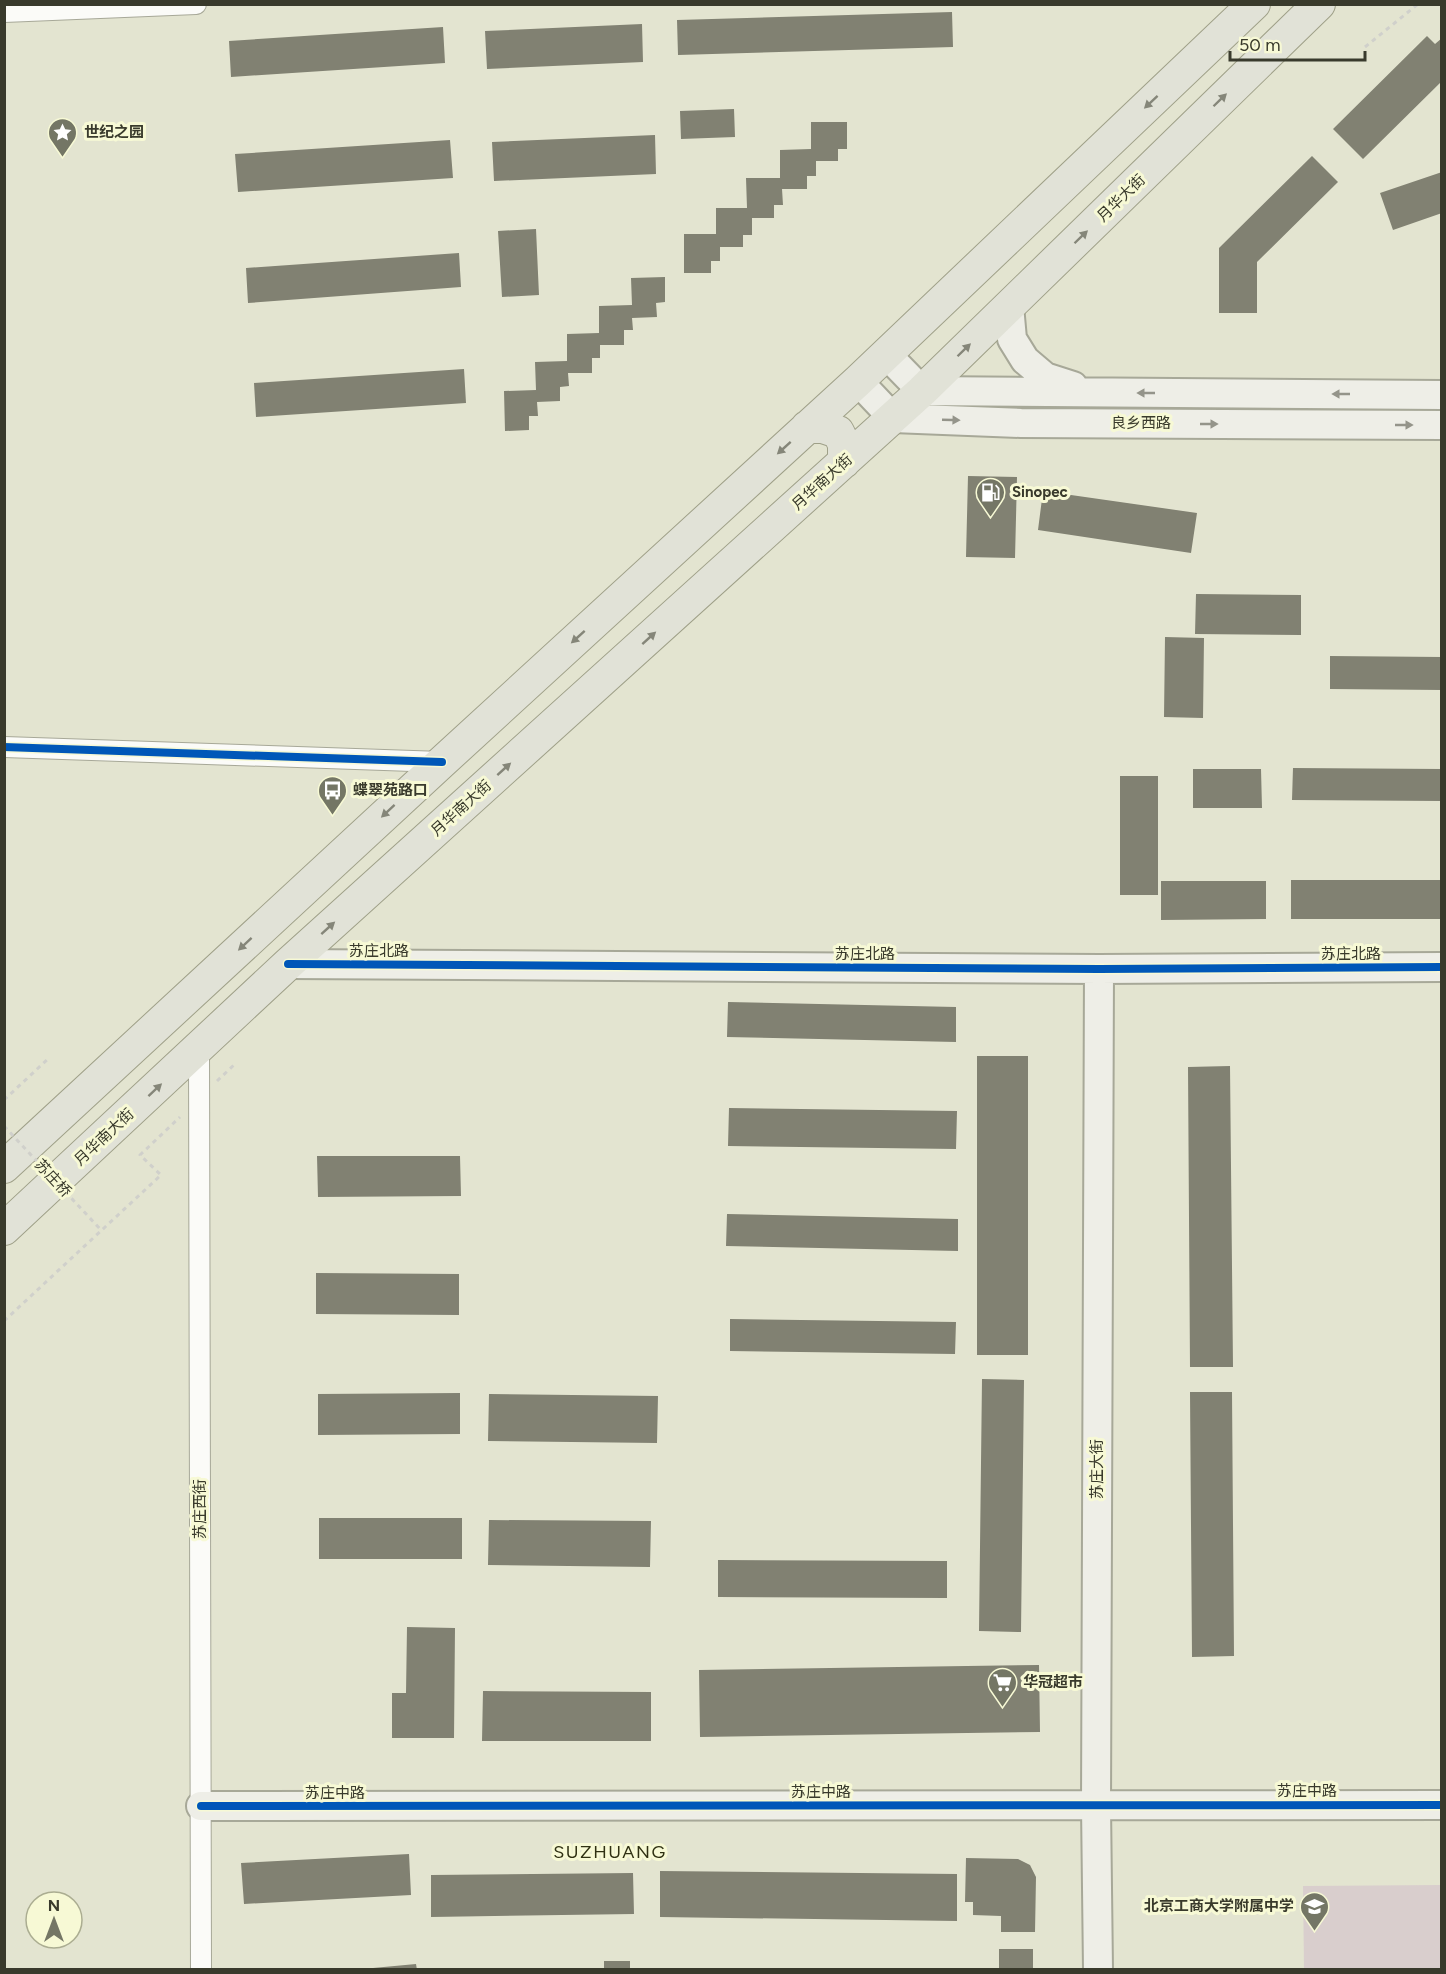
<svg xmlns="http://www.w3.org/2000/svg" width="1446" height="1974" font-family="Figtree,'Noto Sans SC',sans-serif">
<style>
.green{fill:#d9cecd}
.building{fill:#818172}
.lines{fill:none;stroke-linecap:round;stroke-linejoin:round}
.street-casing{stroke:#a7a898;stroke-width:22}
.secondary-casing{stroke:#a7a898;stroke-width:32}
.primary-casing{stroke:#9fa088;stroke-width:34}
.path{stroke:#d0d0cb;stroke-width:3;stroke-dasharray:4.5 4.5;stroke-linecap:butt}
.street{stroke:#fbfbf8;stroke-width:20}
.secondary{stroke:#eeeee7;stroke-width:28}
.primary{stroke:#e1e2d7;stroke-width:32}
.path-bridge{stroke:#d0d0cb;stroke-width:3;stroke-dasharray:4.5 4.5;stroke-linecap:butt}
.cycleway-casing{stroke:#f7f9d5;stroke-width:11}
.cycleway{stroke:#0057b8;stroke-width:8}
.oneway{fill:#858679}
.oneway2{fill:#94948a}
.labels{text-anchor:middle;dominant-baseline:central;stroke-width:6;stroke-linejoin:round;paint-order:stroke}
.poi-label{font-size:15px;font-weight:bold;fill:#393a2c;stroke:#f7f9d5;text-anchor:start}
.street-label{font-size:15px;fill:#393a2c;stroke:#f7f9d5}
.quarter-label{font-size:18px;letter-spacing:1.5px;fill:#2f3012;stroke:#f7f9d5}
</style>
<rect width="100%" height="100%" fill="#e3e4d0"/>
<path class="green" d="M1441 1885V1969H1304L1303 1886Z"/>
<path class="building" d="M952 12 953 47 678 55 677 20Z
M642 24 643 62 487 69 485 31Z
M443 27 445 63 231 77 229 41Z
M1427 36 1435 44 1442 38V81L1363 159 1333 129Z
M734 109 735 137 681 139 680 111Z
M811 122H847V149H838V161H816V176H807V189H782L783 205H774V218H752V235H743V247H720V261H711V273H684V234H716V208H747L746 178H780V150L811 149Z
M655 135 656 174 494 181 492 142Z
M450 140 453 178 238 192 235 154Z
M1312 156 1338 182 1257 262V313H1219V248Z
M1442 172V213L1393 230 1380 193Z
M536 229 539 295 502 297 498 231Z
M459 253 461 287 248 303 246 268Z
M665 277V302L656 303 657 317 632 318 633 330H624V345H600V358H592V373H568L569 386 560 387V401L537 402 538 416H529V430L505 431 504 391 536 390 535 362 567 361V334L599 333V306L632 305 631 278Z
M464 369 466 403 256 417 254 383Z
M968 476 1017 477 1015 558 966 557Z
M1043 491 1197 513 1191 553 1038 530Z
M1196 594 1301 595V635L1195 634Z
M1165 637 1204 638 1203 718 1164 717Z
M1330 656 1442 657V690L1330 689Z
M1293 768 1442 769V801L1292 800Z
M1193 769H1261L1262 808H1193Z
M1120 776H1158V895H1120Z
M1291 880H1442V919H1291Z
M1161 881H1266V919L1161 920Z
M728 1002 956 1007V1042L727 1037Z
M977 1056H1028V1355H977Z
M1230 1066 1233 1367H1190L1188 1067Z
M729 1108 957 1111 956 1149 728 1146Z
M317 1156H460L461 1196 318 1197Z
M727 1214 958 1219V1251L726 1246Z
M316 1273 459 1274V1315L316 1314Z
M730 1319 956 1322 955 1354 730 1351Z
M982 1379 1024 1380 1021 1632 979 1631Z
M1190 1392H1232L1234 1656 1192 1657Z
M460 1393V1434L318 1435V1394Z
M489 1394 658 1396 657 1443 488 1441Z
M319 1518H462V1559H319Z
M489 1520 651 1521 650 1567 488 1565Z
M718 1560 947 1561V1598L718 1597Z
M407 1627 455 1628 454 1738H392V1693H406Z
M1039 1665 1040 1732 700 1737 699 1670Z
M483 1691 651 1692V1741H482Z
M409 1854 411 1895 244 1904 241 1863Z
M966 1858 1018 1859 1030 1865 1036 1877 1035 1932H1001V1916L973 1915V1902H965Z
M660 1871 957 1874V1921L660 1917Z
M633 1873 634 1914 431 1917V1875Z
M999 1949H1033V1970H999Z
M604 1961H630V1970H604Z
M416 1964 417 1970H373V1968Z"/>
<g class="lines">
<defs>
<path id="street" d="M4 12 196 4
M4 747 442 762
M199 1049 201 1970"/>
<path id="secondary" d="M1009 306 1012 339 1025 360 1045 377 1073 386
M886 354 922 391 1442 395
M858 381 893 418 1021 423 1442 425
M288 964 1099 969 1442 967
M201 1806 1442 1805
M1098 1970 1096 1806 1099 969"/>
<path id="primary" d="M807 427H823L838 432 844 444V462
M4 1167 442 762 858 381 1254 4
M4 1229 288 964 922 391 1319 4"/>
</defs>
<use href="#street" class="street-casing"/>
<use href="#secondary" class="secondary-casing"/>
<use href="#primary" class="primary-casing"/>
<path class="path" d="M1365 47 1418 4
M217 1081 236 1063
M4 1100 50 1057
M4 1321 161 1175 140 1155 180 1117"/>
<use href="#street" class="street"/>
<use href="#secondary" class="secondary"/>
<use href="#primary" class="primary"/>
<path class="path-bridge" d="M4 1126 102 1231"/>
<defs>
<path id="cycleway" d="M4 747 442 762
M288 964 1099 969 1442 967
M201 1806 1442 1805"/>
</defs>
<use href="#cycleway" class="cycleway-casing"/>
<use href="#cycleway" class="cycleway"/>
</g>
<defs><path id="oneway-solid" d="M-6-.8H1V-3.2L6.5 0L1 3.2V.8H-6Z" transform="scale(1.5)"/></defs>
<g class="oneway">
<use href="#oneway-solid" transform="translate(1220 100) rotate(-44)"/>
<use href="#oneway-solid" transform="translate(1151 102) rotate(137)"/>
<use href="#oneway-solid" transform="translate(1081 237) rotate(-44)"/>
<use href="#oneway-solid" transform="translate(964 350) rotate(-44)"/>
<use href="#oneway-solid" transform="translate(784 448) rotate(138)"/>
<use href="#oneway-solid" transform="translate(578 637) rotate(138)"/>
<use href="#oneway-solid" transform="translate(649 638) rotate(-42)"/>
<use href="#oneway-solid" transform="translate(504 769) rotate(-42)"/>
<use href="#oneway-solid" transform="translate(388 811) rotate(137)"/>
<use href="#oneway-solid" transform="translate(328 928) rotate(-42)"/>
<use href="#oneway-solid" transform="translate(245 944) rotate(137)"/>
<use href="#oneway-solid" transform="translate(155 1090) rotate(-43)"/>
</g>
<g class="oneway2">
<use href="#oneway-solid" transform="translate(1146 393) rotate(-180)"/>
<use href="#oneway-solid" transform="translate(1341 394) rotate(-180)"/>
<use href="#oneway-solid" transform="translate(951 420) rotate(2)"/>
<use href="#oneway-solid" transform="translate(1209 424)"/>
<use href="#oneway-solid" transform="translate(1404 425)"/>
</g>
<defs>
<symbol id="sight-pin" viewBox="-11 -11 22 30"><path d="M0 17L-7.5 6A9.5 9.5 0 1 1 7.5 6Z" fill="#747665" stroke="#f7f9d5"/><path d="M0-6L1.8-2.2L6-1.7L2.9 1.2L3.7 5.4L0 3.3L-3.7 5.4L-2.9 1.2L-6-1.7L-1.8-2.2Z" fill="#fff"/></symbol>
<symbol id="fuel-pin" viewBox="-11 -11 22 30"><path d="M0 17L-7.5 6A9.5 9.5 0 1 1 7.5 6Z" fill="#747665" stroke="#f7f9d5"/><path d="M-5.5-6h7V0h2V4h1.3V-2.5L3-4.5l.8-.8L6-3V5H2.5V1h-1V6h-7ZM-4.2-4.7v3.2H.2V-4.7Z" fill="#fff"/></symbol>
<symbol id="bus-pin" viewBox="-11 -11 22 30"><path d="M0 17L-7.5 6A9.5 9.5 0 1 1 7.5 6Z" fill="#747665" stroke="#f7f9d5"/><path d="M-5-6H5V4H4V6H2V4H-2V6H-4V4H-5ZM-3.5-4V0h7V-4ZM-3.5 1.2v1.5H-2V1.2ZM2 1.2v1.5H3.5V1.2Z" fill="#fff"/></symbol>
<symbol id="supermarket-pin" viewBox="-11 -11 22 30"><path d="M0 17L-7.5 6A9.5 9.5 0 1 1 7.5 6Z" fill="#747665" stroke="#f7f9d5"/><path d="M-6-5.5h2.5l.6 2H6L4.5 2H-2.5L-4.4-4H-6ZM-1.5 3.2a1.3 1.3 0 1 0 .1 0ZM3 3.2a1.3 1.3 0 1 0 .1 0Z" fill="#fff"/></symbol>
<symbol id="school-pin" viewBox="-11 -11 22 30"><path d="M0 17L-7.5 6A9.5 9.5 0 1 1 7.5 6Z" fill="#747665" stroke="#f7f9d5"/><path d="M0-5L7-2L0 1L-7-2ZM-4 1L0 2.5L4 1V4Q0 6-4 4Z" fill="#fff"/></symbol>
</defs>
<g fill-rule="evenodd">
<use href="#sight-pin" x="46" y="116" width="33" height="45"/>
<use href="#fuel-pin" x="974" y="476" width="33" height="45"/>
<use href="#bus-pin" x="316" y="774" width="33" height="45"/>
<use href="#supermarket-pin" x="986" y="1666" width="33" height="45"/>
<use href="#school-pin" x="1298" y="1890" width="33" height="45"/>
</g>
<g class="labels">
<g class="poi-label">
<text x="84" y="132">世纪之园</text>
<text x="1012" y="492">Sinopec</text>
<text x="353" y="790">蝶翠苑路口</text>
<text x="1023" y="1682">华冠超市</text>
<text x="1294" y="1906" text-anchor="end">北京工商大学附属中学</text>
</g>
<g class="street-label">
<text transform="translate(1121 198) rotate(-44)">月华大街</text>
<text x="1141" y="423">良乡西路</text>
<text transform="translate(822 482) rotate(-42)">月华南大街</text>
<text transform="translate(461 808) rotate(-42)">月华南大街</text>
<text x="379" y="951">苏庄北路</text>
<text x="865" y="954">苏庄北路</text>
<text x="1351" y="954">苏庄北路</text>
<text transform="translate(104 1137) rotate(-43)">月华南大街</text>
<text transform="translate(53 1178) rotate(47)">苏庄桥</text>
<text transform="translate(1097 1469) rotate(-90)">苏庄大街</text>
<text transform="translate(200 1509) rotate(-90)">苏庄西街</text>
<text x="1307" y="1791">苏庄中路</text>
<text x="821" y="1792">苏庄中路</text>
<text x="335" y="1793">苏庄中路</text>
</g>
<g class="quarter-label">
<text x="610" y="1852">SUZHUANG</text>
</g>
</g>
<rect width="1446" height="1974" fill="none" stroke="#393a2c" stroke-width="12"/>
<g transform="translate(54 1920)"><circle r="28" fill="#f7f9d5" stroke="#abad91" stroke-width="1.5"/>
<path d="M0-4.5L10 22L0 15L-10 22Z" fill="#747665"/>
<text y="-9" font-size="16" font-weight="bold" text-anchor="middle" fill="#393a2c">N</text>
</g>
<path d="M1230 51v9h135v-9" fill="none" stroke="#393a2c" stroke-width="3"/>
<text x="1239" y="51" font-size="18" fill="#393a2c" stroke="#f7f9d5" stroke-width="4.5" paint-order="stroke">50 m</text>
</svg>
